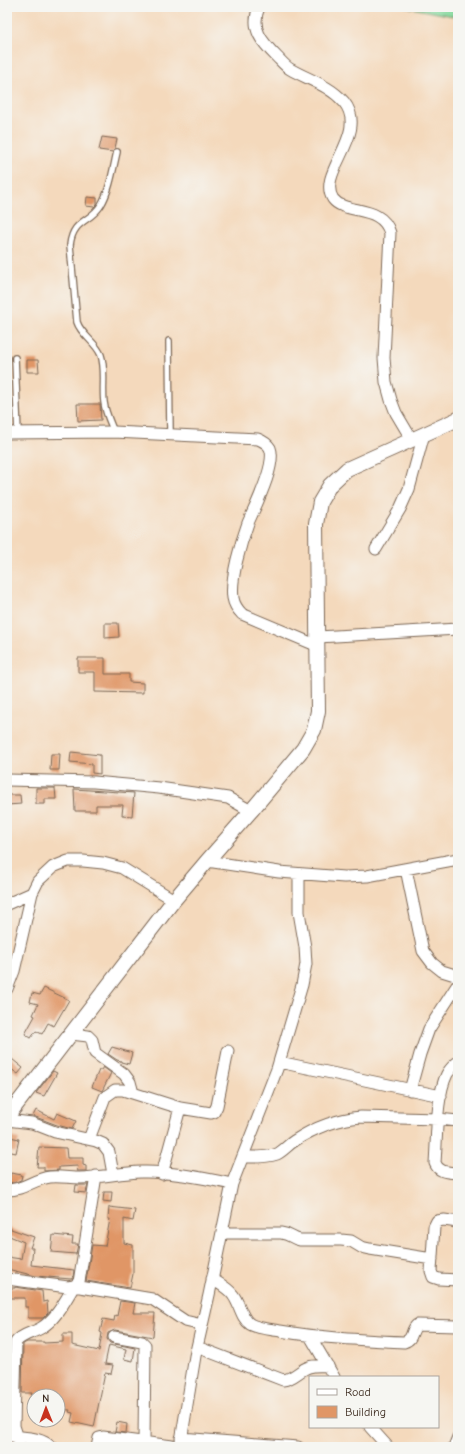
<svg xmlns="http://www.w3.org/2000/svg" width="465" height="1454" font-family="'Comic Neue',sans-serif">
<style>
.green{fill:#84d99c;stroke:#60825d}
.building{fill:#e09666}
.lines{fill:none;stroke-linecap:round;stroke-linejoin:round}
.service-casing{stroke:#7c6755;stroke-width:8}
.minor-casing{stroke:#7c6755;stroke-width:13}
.tertiary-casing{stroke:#7c6755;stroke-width:16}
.service{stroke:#fff;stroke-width:5.5}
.minor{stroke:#fff;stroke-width:11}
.tertiary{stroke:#fff;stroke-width:14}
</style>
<rect width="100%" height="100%" fill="#f6f6f2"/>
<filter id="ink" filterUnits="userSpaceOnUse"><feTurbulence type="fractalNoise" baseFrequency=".025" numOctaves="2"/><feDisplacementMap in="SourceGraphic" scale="8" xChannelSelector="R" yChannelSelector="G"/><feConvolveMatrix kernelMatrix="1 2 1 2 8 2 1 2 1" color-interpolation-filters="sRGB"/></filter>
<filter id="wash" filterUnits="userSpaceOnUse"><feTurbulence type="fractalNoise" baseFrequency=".012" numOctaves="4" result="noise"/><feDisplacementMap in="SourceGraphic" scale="16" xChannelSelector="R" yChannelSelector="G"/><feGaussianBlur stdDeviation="0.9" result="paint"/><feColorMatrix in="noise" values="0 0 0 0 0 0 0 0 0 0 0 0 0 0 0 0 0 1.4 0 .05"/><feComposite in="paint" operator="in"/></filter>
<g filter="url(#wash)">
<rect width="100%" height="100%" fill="#f4d9bc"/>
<path class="green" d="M406 7H458V17Z"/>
<g id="blocks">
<path class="building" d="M102 137 117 139 115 148 113 152 99 150Z
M87 197 97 198V204L94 207 86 206Z
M27 360H38L39 372H27Z
M77 404H100L101 420 78 421Z
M105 623H118L119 637 105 638Z
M78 658H105V674H129V682L143 683V693L95 692V672H78Z
M71 752 100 755V774L92 773V764L70 762Z
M51 754H60L59 770H50Z
M36 788H55L56 799H45V804H36Z
M74 789 134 793 132 816 122 815 123 805H96V811H75Z
M7 795H20L21 804 7 805Z
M44 988 69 1000 54 1026 48 1023 42 1034 36 1031 31 1038 25 1034 35 1016 33 1015 38 1004 30 1002 32 993 40 995Z
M112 1047 132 1053 129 1064 121 1062V1061L117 1060 108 1054Z
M7 1055 23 1068 18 1074 7 1066Z
M103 1067 111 1073 102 1091 92 1087 99 1070H101Z
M53 1071 57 1073 44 1096 36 1093Z
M36 1110 54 1119 57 1113 76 1121 72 1129 57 1125 33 1116Z
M10 1137 19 1139 16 1153 7 1151Z
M39 1147 66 1148 67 1158H83V1165L86 1166V1171H77L78 1166 59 1167V1170L44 1171V1167H37Z
M11 1173 22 1175 21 1180 13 1183 8 1182Z
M76 1185H88L86 1193 75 1192Z
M104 1192H112L111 1202 103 1201Z
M109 1207 135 1210 133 1221 124 1219V1243L133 1245V1274L130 1288 86 1281 92 1245 105 1246 110 1219H108Z
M8 1228 34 1237 30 1248H33L31 1265 74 1270 73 1278 71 1279 36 1276 7 1269V1257L21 1259 24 1242 7 1235Z
M53 1235 73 1237 72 1244H78L76 1254 51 1252Z
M15 1287 42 1291 43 1302 47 1301 48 1313 43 1318H28V1307H25V1298H7V1288H15Z
M120 1301 135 1303 133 1313H155L153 1337 115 1330 108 1333 107 1339 110 1343 135 1348 133 1361 124 1359 126 1349 109 1345 105 1364 113 1365 111 1374 105 1373 94 1427 71 1422 73 1413 69 1412 70 1410 58 1409V1396L57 1395 31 1396 32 1393H22L23 1344 27 1342H44V1343L63 1342V1334H72V1345L99 1351 102 1333 100 1332 103 1319 114 1321 115 1315 117 1316Z
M117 1422 127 1424 126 1433 115 1432Z"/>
</g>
</g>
<g filter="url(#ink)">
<use href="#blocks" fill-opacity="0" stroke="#7c6755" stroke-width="1"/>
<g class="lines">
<defs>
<path id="service" d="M169 341 170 435
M15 358 18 433
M114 432C110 422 105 412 104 402 102 387 106 370 101 355 96 342 81 335 77 322L70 245C73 219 90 223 101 205 110 190 113 169 117 152"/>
<path id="minor" d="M259 7C250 29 262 42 277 57 281 61 285 66 290 69 309 80 329 85 344 102 370 134 316 173 333 199 345 215 382 204 390 233L384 358 386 382 391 400 396 413 412 440
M7 433 114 432 258 439C263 441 267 443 270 448 277 464 255 507 248 523 241 542 230 579 233 598 234 604 237 609 242 614L318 646
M376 549 400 509 409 489 424 434
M318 637 458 629
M7 780 94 782 159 788 228 798 251 811
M207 861 279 872 344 877 367 876 458 859
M406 869 423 951 432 963 442 971 458 976
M7 904 32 893 38 881 53 867 68 861H83L103 863 122 868 174 900
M7 989 14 971 32 893
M71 1034 88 1036 92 1040 95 1053 124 1074 130 1082 133 1093
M279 1062 441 1096
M458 1062C454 1065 450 1069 447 1074 436 1096 437 1137 435 1163 439 1173 448 1172 458 1173
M410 1090 420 1054 429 1029 458 984
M7 1120 32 1123 55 1132 96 1141 103 1144 109 1152 113 1174
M89 1139 105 1097 115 1090H123L180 1108 211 1113 214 1112 217 1106 228 1051
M243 1157C254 1157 266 1158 277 1154 283 1151 288 1145 294 1141 314 1128 337 1119 361 1117L438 1119 458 1121
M162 1174 180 1108
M7 1190C25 1190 33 1179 50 1177 60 1176 70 1178 80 1178 101 1177 121 1173 141 1172 168 1171 205 1178 232 1184L277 1069 302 985 306 964 305 947 299 912V874
M458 1222 444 1220 437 1221 434 1227 431 1271 433 1277 439 1279 458 1280
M222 1233H281C291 1234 292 1239 300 1240H341L351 1241 361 1247 370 1249 432 1259
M7 1279 68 1287 74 1286 79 1282 96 1176
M212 1279C220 1284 228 1288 233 1295 240 1304 241 1318 250 1324 258 1329 271 1329 280 1331 321 1338 362 1340 404 1342 414 1339 410 1331 417 1325L458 1326
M310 1336 334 1377
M114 1337 142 1342 145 1345 144 1442
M197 1347 283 1380C294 1379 299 1370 309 1367 315 1365 322 1366 328 1366
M370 1427 388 1447
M7 1435C21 1438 40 1436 51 1447
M181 1438 298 1447
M19 1447 18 1438 14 1426 16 1342C22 1334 33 1333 41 1328 56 1319 65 1301 74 1286L152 1299 185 1321 202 1325
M97 1447 99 1438 103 1437 180 1447
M180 1447 195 1356 209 1295 232 1184
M454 1447 458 1437"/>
<path id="tertiary" d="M7 1117 174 900 207 861 251 811 303 749 314 730 318 711 316 524 320 502 330 485 347 469 458 419"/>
</defs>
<use href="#service" class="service-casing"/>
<use href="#minor" class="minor-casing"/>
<use href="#tertiary" class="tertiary-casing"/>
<use href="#service" class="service"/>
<use href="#minor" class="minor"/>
<use href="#tertiary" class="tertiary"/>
</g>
</g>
<rect width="465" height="1454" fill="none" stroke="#f6f6f2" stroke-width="24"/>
<rect x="309" y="1376" width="130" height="52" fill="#f6f6f2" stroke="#aba49d"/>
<rect x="317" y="1389" width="20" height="6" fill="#ffffff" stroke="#aba49d"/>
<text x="345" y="1396" font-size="12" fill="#3b2a1e">Road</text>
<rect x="317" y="1406" width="20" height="12" fill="#e09666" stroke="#aba49d"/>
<text x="345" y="1416" font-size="12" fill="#3b2a1e">Building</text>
<g transform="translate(46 1408) rotate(359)"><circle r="19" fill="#f6f6f2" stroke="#aba49d"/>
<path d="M0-3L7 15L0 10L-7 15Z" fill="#c8321e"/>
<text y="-6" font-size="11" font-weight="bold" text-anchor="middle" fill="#3b2a1e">N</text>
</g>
</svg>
